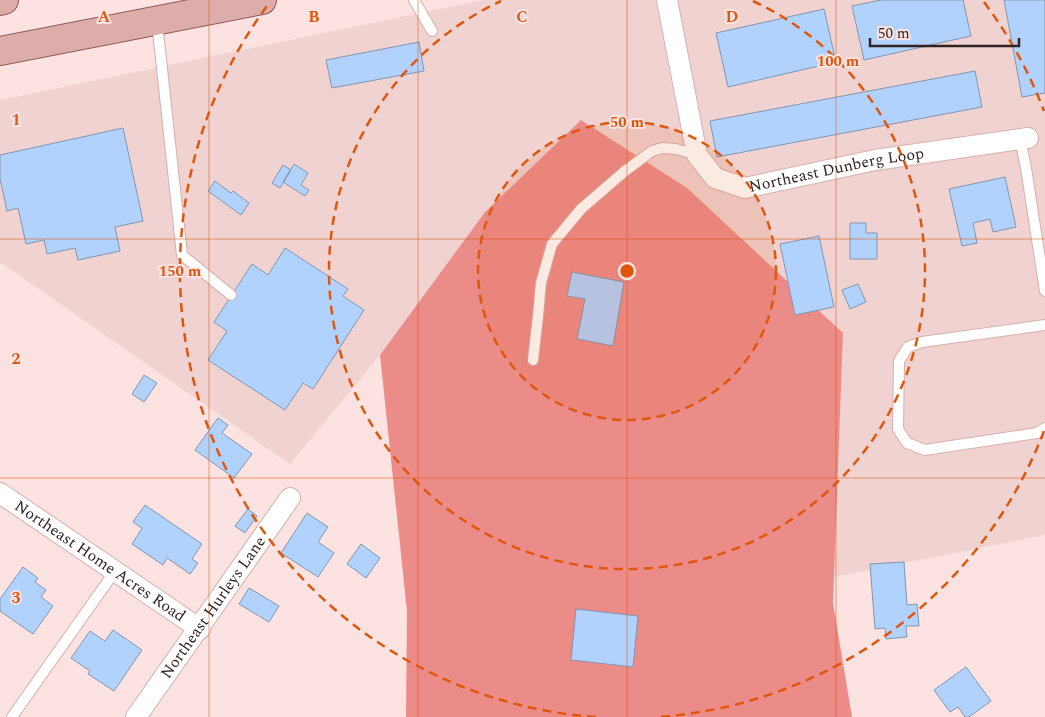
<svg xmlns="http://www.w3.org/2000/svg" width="1045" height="717" font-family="Spectral,serif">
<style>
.built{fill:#f0d3d1}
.forest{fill:#eb8c89}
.building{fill:#b2d2fe;stroke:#8195b0}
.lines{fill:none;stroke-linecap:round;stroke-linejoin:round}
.service-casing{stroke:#d7afad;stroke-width:12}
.minor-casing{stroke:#d7afad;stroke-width:22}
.primary-casing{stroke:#915957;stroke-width:30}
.service{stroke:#fff;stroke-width:10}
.minor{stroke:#fff;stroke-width:20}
.primary{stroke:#dcadab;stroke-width:28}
.grid{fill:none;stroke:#df560d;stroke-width:1;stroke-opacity:0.55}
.ring{fill:none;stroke:#df560d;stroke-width:2.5;stroke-dasharray:9 6}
.labels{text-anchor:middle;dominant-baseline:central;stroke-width:4;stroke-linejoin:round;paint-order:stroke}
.street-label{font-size:16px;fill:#322322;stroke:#fce3e1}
.grid-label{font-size:16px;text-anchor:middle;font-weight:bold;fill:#df560d;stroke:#fce3e1;stroke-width:4;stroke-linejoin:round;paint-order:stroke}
.centre{fill:#df560d;stroke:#fce3e1;stroke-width:2.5}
.ring-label{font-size:15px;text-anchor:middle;font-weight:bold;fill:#df560d;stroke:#fce3e1;stroke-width:4;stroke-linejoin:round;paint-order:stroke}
</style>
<rect width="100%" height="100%" fill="#fce3e1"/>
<path class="built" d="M483 0H1045V535L834 577 843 333 485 212 380 355 290 464 0 262V100Z"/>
<path class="forest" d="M581 120 687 188 843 333 833 603 852 717H406L407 611 380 355 485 212Z"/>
<path class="building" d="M881 0H963L971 36 864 60 852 6Z
M1004 0H1045V93L1022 97Z
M824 9 836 62 728 87 716 33Z
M419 42 424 71 332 88 326 60Z
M975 71 982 107 717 157 710 121Z
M123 128 143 221 115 227 120 251 78 260 75 248 47 254 44 240 26 244 18 208 7 211 0 179V155Z
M294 164 308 173 301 185 309 190 305 196 283 182Z
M283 165 291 170 280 188 272 183Z
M1005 177 1016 227 993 232 990 219 973 223 977 243 962 246 949 189Z
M215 181 231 193 233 191 249 203 241 215 208 191Z
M850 223H866V233H877V259H850Z
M819 236 834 307 795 315 780 244Z
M285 248 348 289 343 296 364 310 313 389 303 383 285 410 208 360 227 331 214 322 252 264 268 275Z
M572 272 624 282 613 346 577 339 585 299 567 296Z
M858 284 866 302 850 309 842 290Z
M144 375 157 383 144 402 132 394Z
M218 418 228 425 222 433 252 454 234 478 195 450Z
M145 505 202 544 192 559 198 563 190 574 167 558 163 565 132 544 142 528 133 522Z
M248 509 257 516 245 533 235 526Z
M307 513 328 527 318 542 334 553 318 577 281 553Z
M361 544 380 558 366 578 347 564Z
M904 562 907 605 917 604 919 626H906L907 637 886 639 885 628 875 629 870 564Z
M23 567 38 578 35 582 46 590 41 597 53 606 33 634 0 611V599Z
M249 588 279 606 269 622 239 604Z
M576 609 638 616 633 667 571 660Z
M113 630 142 650 114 691 88 674 90 671 71 658 90 631 105 641Z
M966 667 991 701 969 717H965L958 707 950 712 934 690Z"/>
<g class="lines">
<defs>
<path id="service" d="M414 0 432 31
M157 22 182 255 231 295
M1020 139 1026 168 1045 291
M1045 325 922 342 908 347 899 361 898 429 907 443 925 450 1037 433 1045 428
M533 360 538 316 541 283 552 244 581 209 625 171 652 151 662 148 676 149 697 155
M12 717 115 571"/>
<g id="minor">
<path id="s1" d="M667 0 697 155 715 178 745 188 875 160 1028 138"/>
<path id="s2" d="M0 493 200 629"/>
<path id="s3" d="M136 717 290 498"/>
</g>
<path id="primary" d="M0 1 4 0
M0 51 262 0"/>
</defs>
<use href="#service" class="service-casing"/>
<use href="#minor" class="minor-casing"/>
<use href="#primary" class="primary-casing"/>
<use href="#service" class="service"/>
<use href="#minor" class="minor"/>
<use href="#primary" class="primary"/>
</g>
<path class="grid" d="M209 0V717M418 0V717M627 0V717M836 0V717M0 239H1045M0 478H1045"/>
<circle cx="627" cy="271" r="149" fill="#df560d" fill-opacity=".12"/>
<g class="ring">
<circle cx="627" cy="271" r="149"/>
<path d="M753 1A298 298 0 1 1 501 1"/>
<path d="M1044 431A447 447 0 0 1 658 717M596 717A447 447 0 0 1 270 2M984 2A447 447 0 0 1 1044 111"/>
</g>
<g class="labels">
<g class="street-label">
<text stroke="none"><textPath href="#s1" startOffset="312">Northeast Dunberg Loop</textPath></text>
<text stroke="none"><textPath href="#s2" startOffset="121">Northeast Home Acres Road</textPath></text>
<text stroke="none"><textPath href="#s3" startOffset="134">Northeast Hurleys Lane</textPath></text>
</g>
</g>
<g class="grid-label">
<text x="104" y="22">A</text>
<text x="314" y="22">B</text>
<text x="522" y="22">C</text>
<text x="732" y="22">D</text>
<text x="16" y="125">1</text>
<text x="16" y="364">2</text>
<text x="16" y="603">3</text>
</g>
<circle cx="627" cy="271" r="8" class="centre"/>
<g class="ring-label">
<text x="838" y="66">100 m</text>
<text x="627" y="127">50 m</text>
<text x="180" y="276">150 m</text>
</g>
<path d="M870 38v8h149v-8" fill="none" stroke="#322322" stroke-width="2.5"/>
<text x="878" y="38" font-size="15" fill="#322322" stroke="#fce3e1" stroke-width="4" paint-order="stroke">50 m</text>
</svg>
